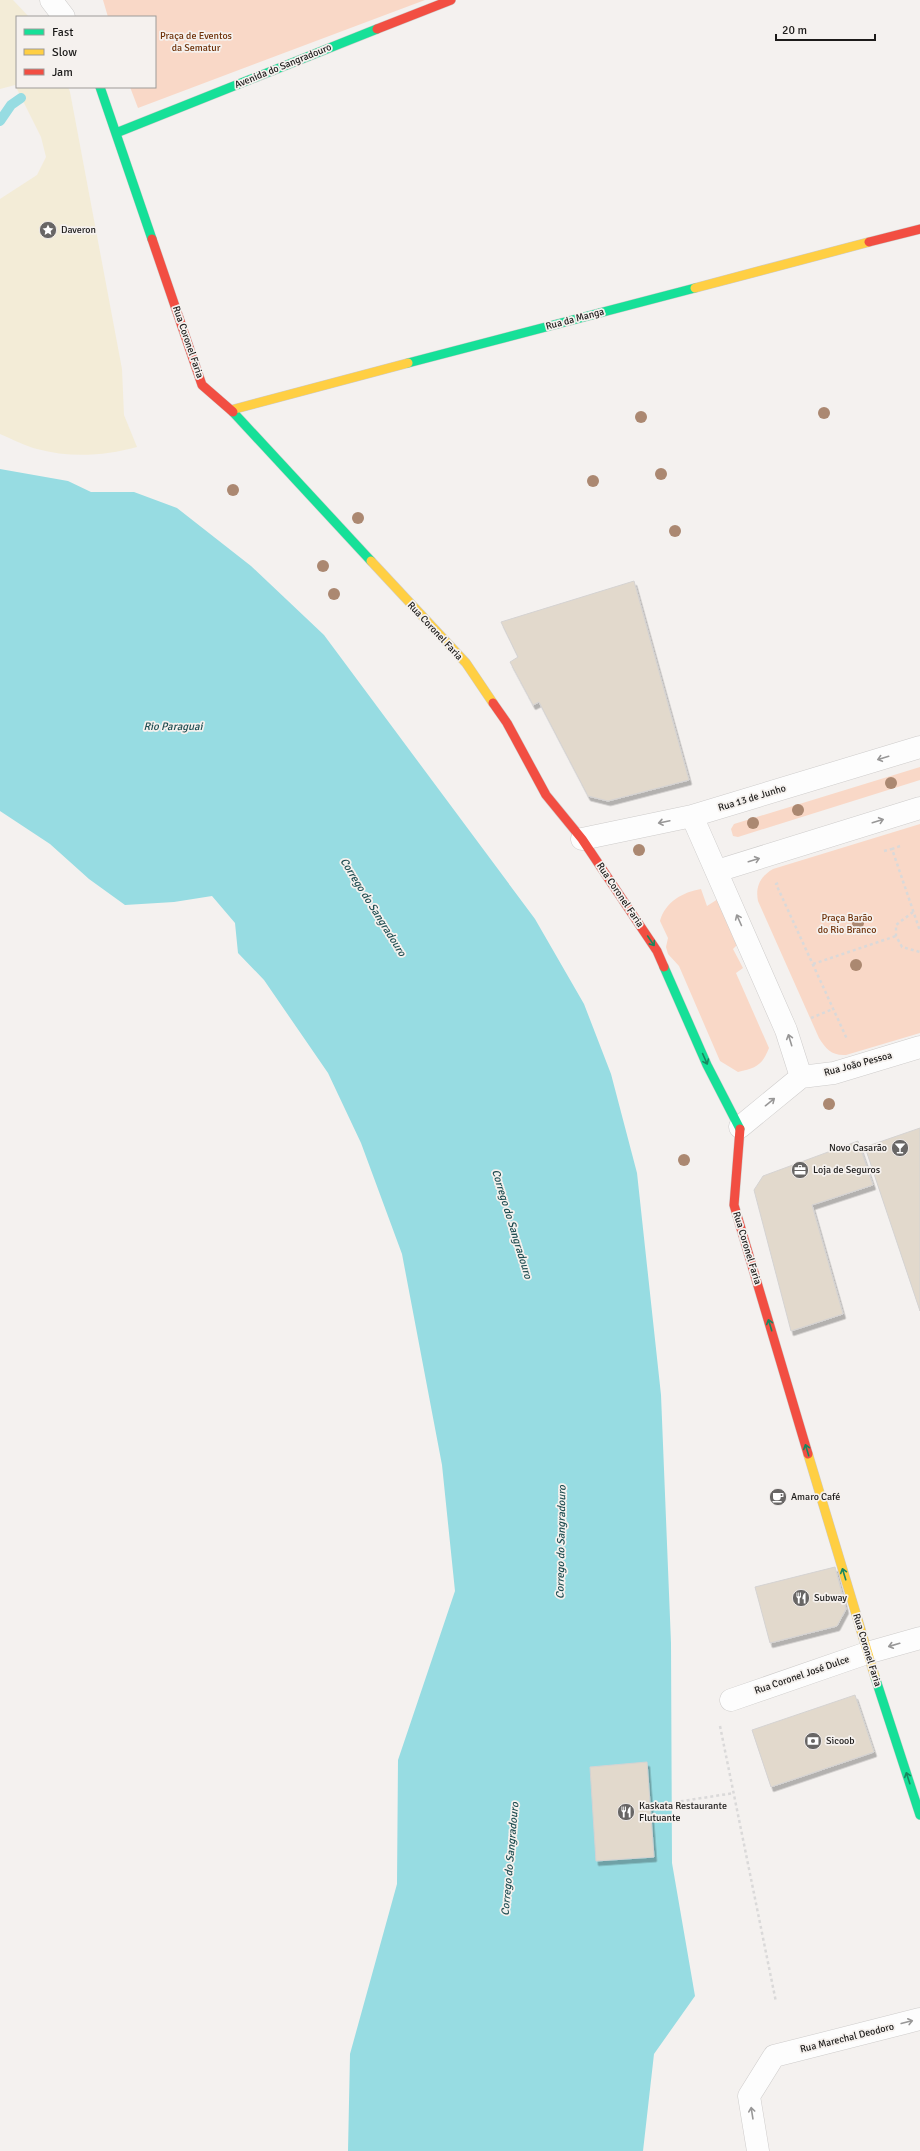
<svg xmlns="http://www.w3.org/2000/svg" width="920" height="2151" font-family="Signika,sans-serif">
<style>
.green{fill:#f9d8c7}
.sand{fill:#f3ecd7}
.water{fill:#97dce2}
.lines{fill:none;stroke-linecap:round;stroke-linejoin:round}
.stream{stroke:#97dce2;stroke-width:10}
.building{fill:#e2d9cc;stroke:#d5d3d2;filter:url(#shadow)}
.street-casing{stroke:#cecccb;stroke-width:23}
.fast-casing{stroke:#cecccb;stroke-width:10}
.slow-casing{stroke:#cecccb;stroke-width:10}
.jam-casing{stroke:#cecccb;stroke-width:10}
.path{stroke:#dad9d9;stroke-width:2.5;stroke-dasharray:3 3;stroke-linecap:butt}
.street{stroke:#fdfdfd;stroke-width:22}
.fast{stroke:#16e098;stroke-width:9}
.slow{stroke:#ffcf43;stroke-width:9}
.jam{stroke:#f24e42;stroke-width:9}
.tree{fill:#ab8871}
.oneway{stroke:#989797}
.oneway2{stroke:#19875f}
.labels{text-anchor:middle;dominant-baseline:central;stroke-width:3.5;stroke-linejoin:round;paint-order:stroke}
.park-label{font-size:10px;fill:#6f320a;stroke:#f5f1ee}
.street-label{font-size:10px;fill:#1c1b1a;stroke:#f5f1ee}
.poi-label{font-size:10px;fill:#1c1b1a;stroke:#f5f1ee;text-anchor:start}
.water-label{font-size:11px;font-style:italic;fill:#1e4c50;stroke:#f5f1ee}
</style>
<defs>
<filter id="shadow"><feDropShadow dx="2.5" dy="4.5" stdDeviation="0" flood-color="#0004"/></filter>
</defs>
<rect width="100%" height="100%" fill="#f4f1ef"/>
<path class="green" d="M103 0H425L138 108 130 87H155V17H108Z
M920 767V780L738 837 733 836 731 829 734 824Z
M920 824V1033L846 1055C832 1056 826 1049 819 1038L758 901C755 886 761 876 773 869Z
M701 889 707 906 718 899 737 945 733 949 743 968 736 973 769 1048C762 1066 756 1068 738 1072L720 1061 679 966 668 954 666 947 668 938 660 921C665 902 683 892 701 889Z"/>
<path class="sand" d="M0 0H13L29 17H17V87H68L70 92 122 369 124 415 137 447C104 456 70 458 37 449 25 446 12 439 0 434V199L37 175 46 157 41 137 15 85 0 89Z"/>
<path class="water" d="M0 469 68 481 91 492H134L177 508 251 566 324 635 535 919 584 1004 611 1074 637 1173 661 1395 671 1643 672 1863 695 1996 654 2054 643 2151H348L350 2054 397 1884 398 1760 455 1591 442 1465 402 1254 361 1143 328 1073 264 980 238 953 235 923 212 896 174 902 125 905 89 879 50 844 0 811Z"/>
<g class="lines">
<path class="stream" d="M0 121 11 105 21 98"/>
</g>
<path class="building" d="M634 581 689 780 608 801 588 796 539 702 533 705 510 662 518 657 501 622Z
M920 1128V1311L865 1147Z
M858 1141 873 1185 812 1205 843 1314 791 1331 754 1190 763 1176Z
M835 1567 846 1609 837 1626 770 1643 755 1587Z
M855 1695 874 1752 771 1787 752 1730Z
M647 1762 654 1857 596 1861 590 1767Z"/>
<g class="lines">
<defs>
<path id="street" d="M51 0 64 17
M692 816 786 1030 801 1077
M582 839 692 816 920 747
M717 871 920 808
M740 1127 801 1077 834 1073 920 1047
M731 1700 867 1653 920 1638
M758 2151 749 2096 774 2056 920 2019"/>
<path id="fast" d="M100 87 152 239
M116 133 377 29
M408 363 695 288
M233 412 371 561
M664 967 707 1065 740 1129
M875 1677 920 1815"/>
<path id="slow" d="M695 288 869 242
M231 410 408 363
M371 561 466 663 493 703
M808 1454 875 1677"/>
<path id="jam" d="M377 29 451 0
M152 239 202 385 233 412
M869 242 920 229
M493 703 507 723 546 795 582 839 657 951 664 967
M740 1129 734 1205 808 1454"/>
</defs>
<use href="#street" class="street-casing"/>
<use href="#fast" class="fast-casing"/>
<use href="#slow" class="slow-casing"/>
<use href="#jam" class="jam-casing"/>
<path class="path" d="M900 846 892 849 920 931
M884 851 892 849
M778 883 776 884 847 1039
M913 912 896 925V936L902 947 920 952
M813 964 896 936
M811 1018 833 1009
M720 1726 776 2002
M651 1806 734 1793"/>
<use href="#street" class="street"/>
<use href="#fast" class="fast"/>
<use href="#slow" class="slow"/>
<use href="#jam" class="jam"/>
</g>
<g class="tree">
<circle cx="824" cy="413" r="6"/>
<circle cx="641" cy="417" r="6"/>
<circle cx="661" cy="474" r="6"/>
<circle cx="593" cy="481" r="6"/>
<circle cx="233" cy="490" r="6"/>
<circle cx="358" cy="518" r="6"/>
<circle cx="675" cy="531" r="6"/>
<circle cx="323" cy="566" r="6"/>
<circle cx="334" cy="594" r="6"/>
<circle cx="891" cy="783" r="6"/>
<circle cx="798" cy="810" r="6"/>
<circle cx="753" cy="823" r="6"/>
<circle cx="639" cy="850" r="6"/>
<circle cx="858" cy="923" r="6"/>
<circle cx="856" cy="965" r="6"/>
<circle cx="829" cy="1104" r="6"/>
<circle cx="684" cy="1160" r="6"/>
</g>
<defs><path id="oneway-shaft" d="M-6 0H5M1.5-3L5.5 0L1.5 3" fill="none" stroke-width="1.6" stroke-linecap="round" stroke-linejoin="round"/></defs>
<g class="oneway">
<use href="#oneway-shaft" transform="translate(883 758) rotate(163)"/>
<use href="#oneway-shaft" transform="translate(878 821) rotate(-17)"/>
<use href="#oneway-shaft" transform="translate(664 822) rotate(168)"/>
<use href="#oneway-shaft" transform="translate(754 860) rotate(-17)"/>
<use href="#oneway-shaft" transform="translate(739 920) rotate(-114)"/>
<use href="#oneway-shaft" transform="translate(790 1040) rotate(-107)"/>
<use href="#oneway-shaft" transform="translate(770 1102) rotate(-39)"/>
<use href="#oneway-shaft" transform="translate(894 1645) rotate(164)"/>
<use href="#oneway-shaft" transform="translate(907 2022) rotate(-14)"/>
<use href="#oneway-shaft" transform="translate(752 2113) rotate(-99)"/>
</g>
<g class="oneway2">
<use href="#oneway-shaft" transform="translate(651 941) rotate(56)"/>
<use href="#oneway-shaft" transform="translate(705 1059) rotate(66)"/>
<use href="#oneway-shaft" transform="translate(770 1325) rotate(-107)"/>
<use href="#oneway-shaft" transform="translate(807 1450) rotate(-107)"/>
<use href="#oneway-shaft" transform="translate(844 1574) rotate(-107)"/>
<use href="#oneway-shaft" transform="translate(908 1778) rotate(-108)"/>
</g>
<defs>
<symbol id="sight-disc" viewBox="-11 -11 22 22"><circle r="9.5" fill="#686665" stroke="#f5f1ee"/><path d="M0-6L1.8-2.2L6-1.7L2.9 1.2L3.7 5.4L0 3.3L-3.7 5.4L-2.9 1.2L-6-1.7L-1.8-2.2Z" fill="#fff"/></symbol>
<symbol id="bar-disc" viewBox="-11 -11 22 22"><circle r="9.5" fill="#686665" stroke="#f5f1ee"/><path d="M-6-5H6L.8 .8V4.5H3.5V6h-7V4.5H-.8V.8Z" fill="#fff"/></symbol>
<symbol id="office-disc" viewBox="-11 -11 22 22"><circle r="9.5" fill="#686665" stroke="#f5f1ee"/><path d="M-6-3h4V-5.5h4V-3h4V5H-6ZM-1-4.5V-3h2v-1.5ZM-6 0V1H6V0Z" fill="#fff"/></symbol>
<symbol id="cafe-disc" viewBox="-11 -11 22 22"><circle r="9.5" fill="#686665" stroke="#f5f1ee"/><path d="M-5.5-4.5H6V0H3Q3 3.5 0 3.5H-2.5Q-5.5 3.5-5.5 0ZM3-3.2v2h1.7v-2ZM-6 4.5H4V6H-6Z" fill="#fff"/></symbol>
<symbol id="restaurant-disc" viewBox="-11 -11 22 22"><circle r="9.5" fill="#686665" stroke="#f5f1ee"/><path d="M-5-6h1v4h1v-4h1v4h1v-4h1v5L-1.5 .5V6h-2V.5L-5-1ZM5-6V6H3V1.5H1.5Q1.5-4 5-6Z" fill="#fff"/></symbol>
<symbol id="bank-disc" viewBox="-11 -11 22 22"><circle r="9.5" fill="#686665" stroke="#f5f1ee"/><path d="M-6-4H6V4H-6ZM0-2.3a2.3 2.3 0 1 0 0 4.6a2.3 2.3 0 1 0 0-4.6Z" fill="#fff"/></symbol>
</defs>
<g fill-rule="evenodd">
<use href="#sight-disc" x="38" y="220" width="20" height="20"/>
<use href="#bar-disc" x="890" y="1138" width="20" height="20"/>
<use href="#office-disc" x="790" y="1160" width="20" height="20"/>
<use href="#cafe-disc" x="768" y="1487" width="20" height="20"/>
<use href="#restaurant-disc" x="791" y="1588" width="20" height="20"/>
<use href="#bank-disc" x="803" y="1731" width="20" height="20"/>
<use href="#restaurant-disc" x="616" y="1802" width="20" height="20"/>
</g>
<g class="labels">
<g class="park-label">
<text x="196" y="36">Praça de Eventos<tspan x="196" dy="12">da Sematur</tspan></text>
<text x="847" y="918">Praça Barão<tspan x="847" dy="12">do Rio Branco</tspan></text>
</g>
<g class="street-label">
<text transform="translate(283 66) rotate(-22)">Avenida do Sangradouro</text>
<text transform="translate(575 319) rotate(-15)">Rua da Manga</text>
<text transform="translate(188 342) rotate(71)">Rua Coronel Faria</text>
<text transform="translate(435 631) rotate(47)">Rua Coronel Faria</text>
<text transform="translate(752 798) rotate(-17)">Rua 13 de Junho</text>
<text transform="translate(620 895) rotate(56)">Rua Coronel Faria</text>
<text transform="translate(858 1064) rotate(-15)">Rua João Pessoa</text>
<text transform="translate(747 1248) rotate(73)">Rua Coronel Faria</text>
<text transform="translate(867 1650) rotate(73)">Rua Coronel Faria</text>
<text transform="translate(802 1675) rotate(-19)">Rua Coronel José Dulce</text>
<text transform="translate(847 2038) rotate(-14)">Rua Marechal Deodoro</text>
</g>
<g class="poi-label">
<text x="61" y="230">Daveron</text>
<text x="887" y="1148" text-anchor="end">Novo Casarão</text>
<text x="813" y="1170">Loja de Seguros</text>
<text x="791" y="1497">Amaro Café</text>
<text x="814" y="1598">Subway</text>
<text x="826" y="1741">Sicoob</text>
<text x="639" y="1806">Kaskata Restaurante<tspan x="639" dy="12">Flutuante</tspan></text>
</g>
<g class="water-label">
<text x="173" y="726">Rio Paraguai</text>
<text transform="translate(373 907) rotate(58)">Corrego do Sangradouro</text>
<text transform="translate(512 1224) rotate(73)">Corrego do Sangradouro</text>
<text transform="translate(561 1542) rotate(-89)">Corrego do Sangradouro</text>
<text transform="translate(510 1859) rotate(-85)">Corrego do Sangradouro</text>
</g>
</g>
<rect x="16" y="16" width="140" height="72" fill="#f5f1ee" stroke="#9e9b99"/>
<rect x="24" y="29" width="20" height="6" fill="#16e098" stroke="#9e9b99"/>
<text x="52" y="36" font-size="12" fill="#1c1b1a">Fast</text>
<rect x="24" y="49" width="20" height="6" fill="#ffcf43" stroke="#9e9b99"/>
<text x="52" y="56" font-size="12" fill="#1c1b1a">Slow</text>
<rect x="24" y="69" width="20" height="6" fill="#f24e42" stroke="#9e9b99"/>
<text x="52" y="76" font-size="12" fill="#1c1b1a">Jam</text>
<path d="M776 34v6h99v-6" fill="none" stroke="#1c1b1a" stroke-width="2"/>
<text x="782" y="34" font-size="12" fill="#1c1b1a" stroke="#f5f1ee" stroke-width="3" paint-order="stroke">20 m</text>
</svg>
